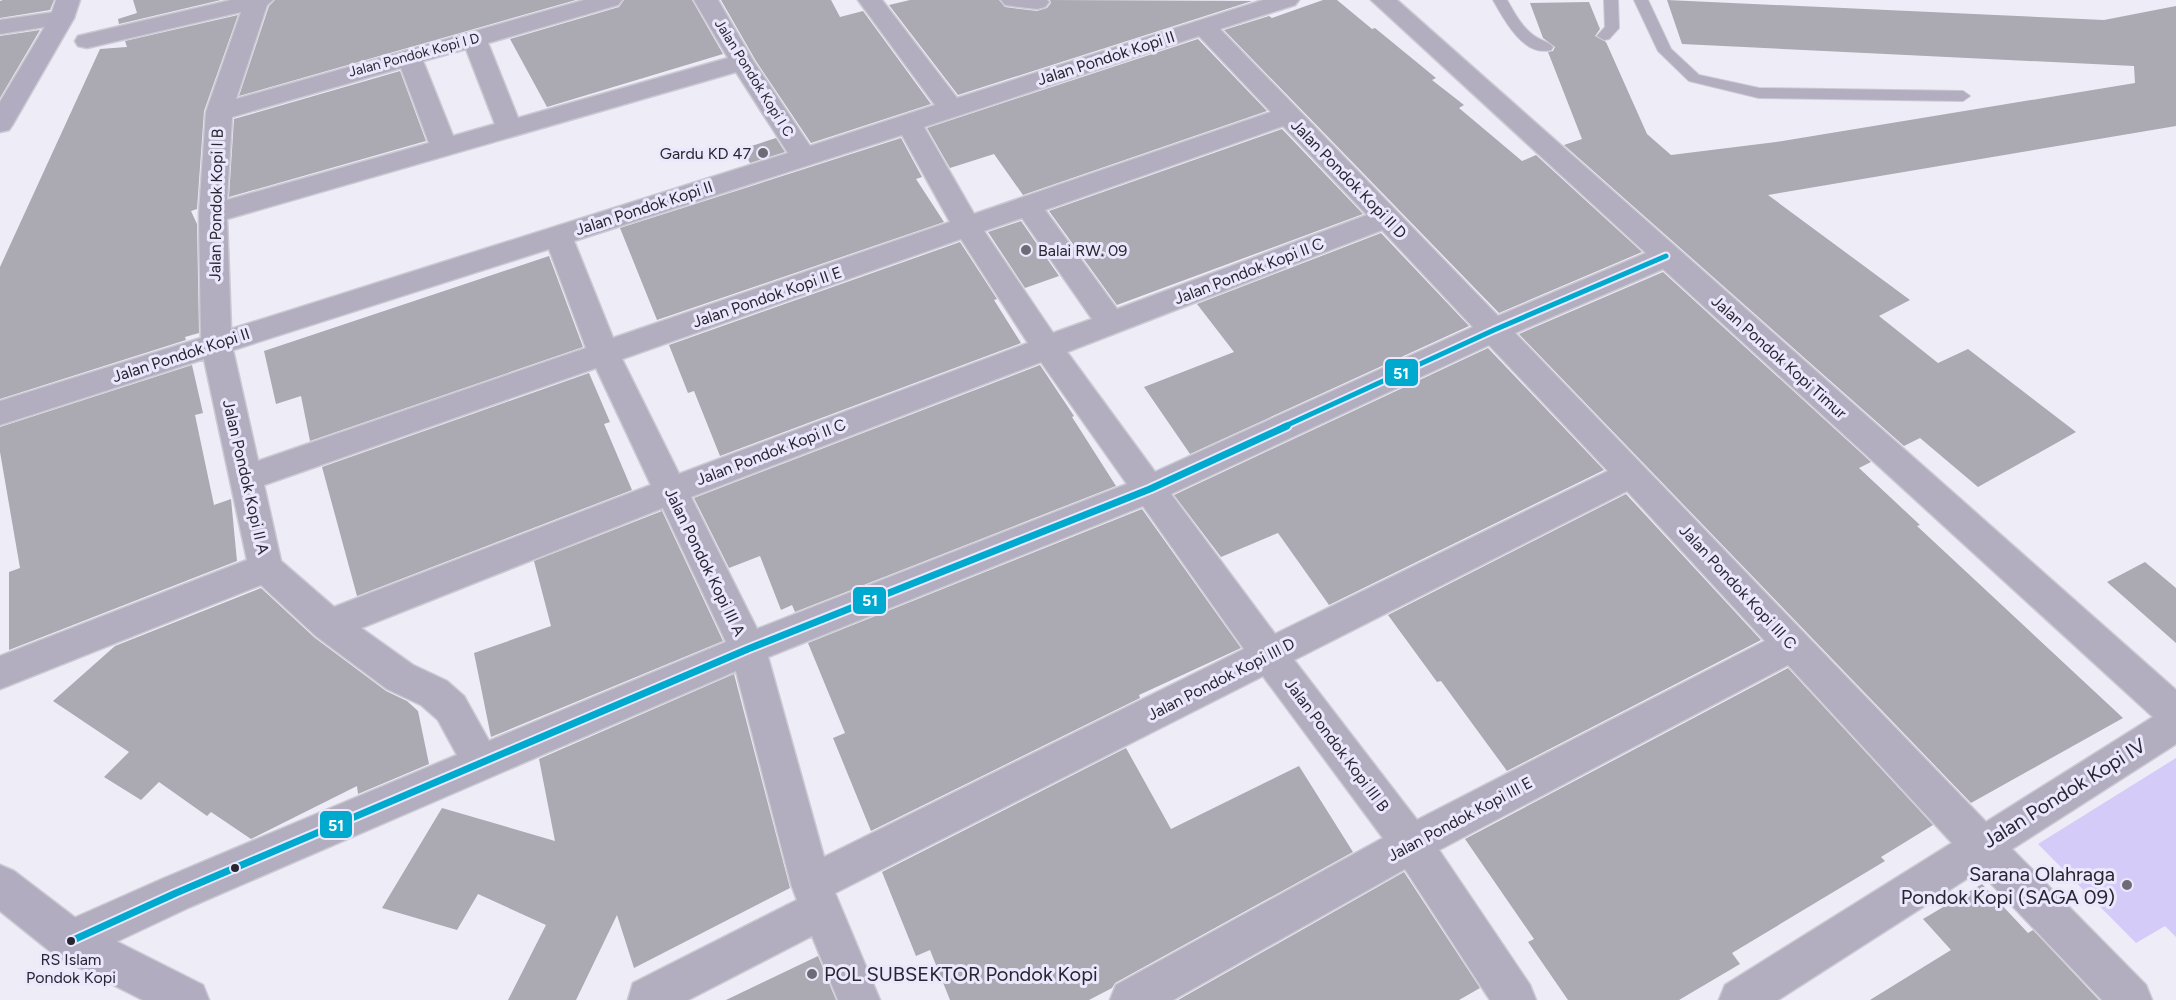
<svg xmlns="http://www.w3.org/2000/svg" width="2176" height="1000" font-family="Figtree,sans-serif">
<style>
.green{fill:#d5cbf8}
.building{fill:#aba9b2}
.lines{fill:none;stroke-linecap:round;stroke-linejoin:round}
.lane-casing{stroke:#cbc9d2;stroke-width:2}
.street-casing{stroke:#cbc9d2;stroke-width:3}
.secondary-casing{stroke:#cbc9d2;stroke-width:3}
.lane{fill:#b2aebf;fill-rule:evenodd}
.street{fill:#b2aebf;fill-rule:evenodd}
.secondary{fill:#b1acc0;fill-rule:evenodd}
.bus-1-far1-casing{stroke:#ebe7fc;stroke-width:9}
.bus-1-casing{stroke:#ebe7fc;stroke-width:11}
.bus-1-far1{stroke:#00a9ce;stroke-width:5}
.bus-1{stroke:#00a9ce;stroke-width:7}
.poi-dot{fill:#6d6b76;stroke:#ebe7fc;stroke-width:2}
.bus-dot{fill:#282630;stroke:#ebe7fc;stroke-width:2}
.labels{text-anchor:middle;dominant-baseline:central;stroke-width:6;stroke-linejoin:round;paint-order:stroke}
.far-street-label{font-size:14px;fill:#282630;stroke:#ebe7fc}
.street-label{font-size:16px;fill:#282630;stroke:#ebe7fc}
.poi-label{font-size:16px;fill:#282630;stroke:#ebe7fc;text-anchor:end}
.near-bus-label{font-size:16px;fill:#282630;stroke:#ebe7fc}
.near-street-label{font-size:20px;fill:#282630;stroke:#ebe7fc}
.near-poi-label{font-size:20px;fill:#282630;stroke:#ebe7fc;text-anchor:end}
.line-badge{stroke:#ebe7fc;stroke-width:2}
.badge-label{font-size:16px;text-anchor:middle;font-weight:bold;fill:#fff}
</style>
<rect width="100%" height="100%" fill="#eeecf7"/>
<path class="green" d="M2176 758V937L2165 926 2136 943 2038 844Z"/>
<path class="building" d="M3 0H54L50 10 0 18V1Z
M133 0H221L119 24 118 19 137 13Z
M275 0H576L239 96 269 6Z
M624 0H692L723 54 547 107 510 39 619 7Z
M721 0H831L840 17 863 11 931 104 811 143 756 61Z
M910 0H999L1005 7 1037 11 1047 8 1051 3 1050 0 1252 1 958 95 889 5Z
M1323 0H1337L1372 29 1375 28 1436 78 1432 80 1464 105 1459 108 1522 161 1536 155 1642 252 1499 313 1224 30 1269 16 1272 18Z
M1667 0 2104 20 2176 6V126L1768 195 1910 300 1879 316 1938 363 1968 349 2076 432 1978 487 1920 438 1904 446 1564 145 1582 139 1548 52 1553 51 1555 47 1543 38 1530 3 1589 2 1600 29 1595 36 1606 42 1647 134 1671 155 1776 142 2135 83 2134 66 1682 44Z
M238 15 204 111 197 209 191 211 197 224 199 333 185 337 186 340 0 399V267L100 49 127 47 125 41Z
M40 30 0 98V36Z
M1198 39 1267 111 1023 195 994 154 950 168 927 128Z
M400 71 426 141 229 197 234 119Z
M1282 129 1363 214 1117 305 1049 211Z
M776 138 785 152 750 163 742 149Z
M901 138 922 177 916 179 944 222 657 320 620 228Z
M1021 221 1059 276 1025 288 988 232Z
M1381 233 1469 326 1190 454 1144 387 1234 352 1197 304Z
M960 242 997 299 994 300 1021 343 720 456 694 391 688 393 669 345Z
M549 256 583 347 310 441 301 396 276 404 264 351Z
M1663 272 1871 462 1859 468 1920 525 1917 526 2123 718 1971 803 1519 334Z
M1488 348 1604 470 1329 605 1278 533 1221 557 1174 495Z
M192 365 203 413 195 415 214 505 231 499 237 561 9 650V572L20 568 0 452V427Z
M1040 365 1074 416 1072 417 1116 486 795 612 792 605 781 610 760 556 729 568 694 498Z
M589 373 610 422 604 424 632 490 357 596 322 467Z
M1626 494 1761 640 1507 771 1441 681 1437 682 1388 615Z
M1142 509 1241 648 1139 695 1140 698 871 831 833 738 845 733 808 643Z
M662 511 723 641 491 737 474 653 551 626 534 561Z
M2145 562 2176 588V643L2107 582Z
M261 588 315 638 386 691 407 701 418 711 429 764 358 794 357 786 251 839 211 812 207 816 159 782 141 800 104 777 129 752 53 701 115 646Z
M1788 668 1933 825 1881 857 1885 861 1732 953 1740 964 1679 1000H1568L1528 942 1534 939 1465 839Z
M734 674 790 888 634 968 617 915 576 1000H508L546 925 478 894 457 930 382 908 442 808 555 841 539 759Z
M1126 748 1171 829 1299 766 1353 852 1115 983 1112 988 1089 1000H950L930 950 916 956 882 872Z
M1404 872 1480 988 1459 1000H1178Z
M1982 884 2028 933 2033 930 2099 1000H1870L1951 950 1923 919Z
M818 956 836 1000H726Z"/>
<g class="lines">
<defs>
<path id="lane" d="M1493 0H1507C1514 12 1521 26 1533 35 1539 40 1548 41 1553 47L1551 50C1523 57 1504 19 1493 0Z
M1604 0H1618L1619 28 1609 39 1604 40 1597 36 1605 27Z
M1634 0H1648L1671 49 1699 75 1759 88 1963 91 1970 96 1963 101 1759 98 1689 81 1658 51Z"/>
<path id="street" d="M231 0H273L267 5 236 99 584 0H622L618 5 488 43 518 118 728 58 694 0H718L754 62 810 146 935 105 858 0H882L957 98 1263 0H1299L1295 5 1220 29 1498 316 1646 253 1371 0H1397L2176 690V744L2012 849 2146 985 2152 1000H2102L1979 871 1778 1000H1719L1725 985 1952 843 1788 665 1439 850 1530 985 1536 1000H1490L1405 869 1173 1000H1110L1116 985 1383 838 1263 676 835 893 880 1000H838L812 936 688 1000H628L633 983 797 900 791 884 736 671 190 907 86 956 71 962 56 956 50 941 56 926 162 879 457 755 438 720 421 705 387 689 316 636 261 585 0 689V656L247 560 204 359 0 425V401L201 338 199 214 206 112 241 12 87 48 78 46 75 41 78 36ZM1199 36 1271 112 974 214 924 127ZM466 49 495 124 453 136 423 61ZM401 68 429 143 227 200 232 117ZM736 72 788 153 231 329 227 219ZM1283 126 1367 215 1117 309 1045 210ZM902 135 950 222 613 338 574 241ZM1022 218 1092 319 1053 333 984 231ZM1382 230 1473 327 1155 472 1067 352ZM961 239 1028 343 679 474 622 359ZM549 249 586 348 258 461 233 350ZM1663 269 2153 717 1986 822 1515 333ZM1489 345 1608 471 1275 634 1171 494ZM1041 362 1127 484 757 629 691 497ZM596 368 651 485 334 607 281 561 264 485ZM1627 491 1765 641 1417 820 1294 660ZM1143 506 1244 649 824 857 768 657ZM663 508 726 642 489 741 464 696 447 681 413 665 361 628Z
M1001 0H1047L1049 2 1045 7 1037 9 1005 5Z
M62 11 70 13 74 18 70 23 0 34V20Z"/>
<path id="secondary" d="M56 0H80L74 18 13 124 9 130 0 132V102L50 18Z
M0 865 14 871 86 926 203 985 209 1000H143L56 956 0 911Z"/>
</defs>
<use href="#lane" class="lane-casing"/>
<use href="#street" class="street-casing"/>
<use href="#secondary" class="secondary-casing"/>
<use href="#lane" class="lane"/>
<use href="#street" class="street"/>
<use href="#secondary" class="secondary"/>
<defs>
<path id="bus-1-far1" d="M1283 427 1494 330 1666 256"/>
<path id="bus-1" d="M71 941 176 893 748 649 1150 489 1287 426"/>
</defs>
<use href="#bus-1-far1" class="bus-1-far1-casing"/>
<use href="#bus-1" class="bus-1-casing"/>
<use href="#bus-1-far1" class="bus-1-far1"/>
<use href="#bus-1" class="bus-1"/>
</g>
<g class="poi-dot">
<circle cx="763" cy="153" r="6"/>
<circle cx="1026" cy="250" r="6"/>
<circle cx="2127" cy="885" r="6"/>
<circle cx="812" cy="974" r="6"/>
</g>
<g class="bus-dot">
<circle cx="235" cy="868" r="5"/>
<circle cx="71" cy="941" r="5"/>
</g>
<g class="labels">
<g class="far-street-label">
<text transform="translate(414 55) rotate(-15)">Jalan Pondok Kopi I D</text>
<text transform="translate(754 78) rotate(58)">Jalan Pondok Kopi I C</text>
</g>
<g class="street-label">
<text transform="translate(1106 58) rotate(-18)">Jalan Pondok Kopi II</text>
<text transform="translate(1349 179) rotate(46)">Jalan Pondok Kopi II D</text>
<text transform="translate(216 205) rotate(-89)">Jalan Pondok Kopi I B</text>
<text transform="translate(644 208) rotate(-18)">Jalan Pondok Kopi II</text>
<text transform="translate(1249 271) rotate(-21)">Jalan Pondok Kopi II C</text>
<text transform="translate(767 297) rotate(-19)">Jalan Pondok Kopi II E</text>
<text transform="translate(181 355) rotate(-18)">Jalan Pondok Kopi II</text>
<text transform="translate(1779 357) rotate(42)">Jalan Pondok Kopi Timur</text>
<text transform="translate(771 452) rotate(-21)">Jalan Pondok Kopi II C</text>
<text transform="translate(246 477) rotate(77)">Jalan Pondok Kopi II A</text>
<text transform="translate(705 562) rotate(64)">Jalan Pondok Kopi III A</text>
<text transform="translate(1738 587) rotate(47)">Jalan Pondok Kopi III C</text>
<text transform="translate(1221 679) rotate(-27)">Jalan Pondok Kopi III D</text>
<text transform="translate(1337 745) rotate(53)">Jalan Pondok Kopi III B</text>
<text transform="translate(1460 819) rotate(-28)">Jalan Pondok Kopi III E</text>
</g>
<g class="poi-label">
<text x="751" y="153">Gardu KD 47</text>
<text x="1038" y="250" text-anchor="start">Balai RW. 09</text>
</g>
<g class="near-bus-label">
<text x="71" y="959">RS Islam<tspan x="71" dy="18">Pondok Kopi</tspan></text>
</g>
<g class="near-street-label">
<text transform="translate(2064 793) rotate(-32)">Jalan Pondok Kopi IV</text>
</g>
<g class="near-poi-label">
<text x="2115" y="874">Sarana Olahraga<tspan x="2115" dy="23">Pondok Kopi (SAGA 09)</tspan></text>
<text x="824" y="974" text-anchor="start">POL SUBSEKTOR Pondok Kopi</text>
</g>
</g>
<g class="line-badge">
<rect x="1384" y="358" width="35" height="29" rx="6" fill="#00a9ce"/>
<rect x="852" y="586" width="35" height="29" rx="6" fill="#00a9ce"/>
<rect x="319" y="810" width="34" height="29" rx="6" fill="#00a9ce"/>
</g>
<g class="badge-label">
<text x="1401" y="379">51</text>
<text x="870" y="606">51</text>
<text x="336" y="831">51</text>
</g>
</svg>
